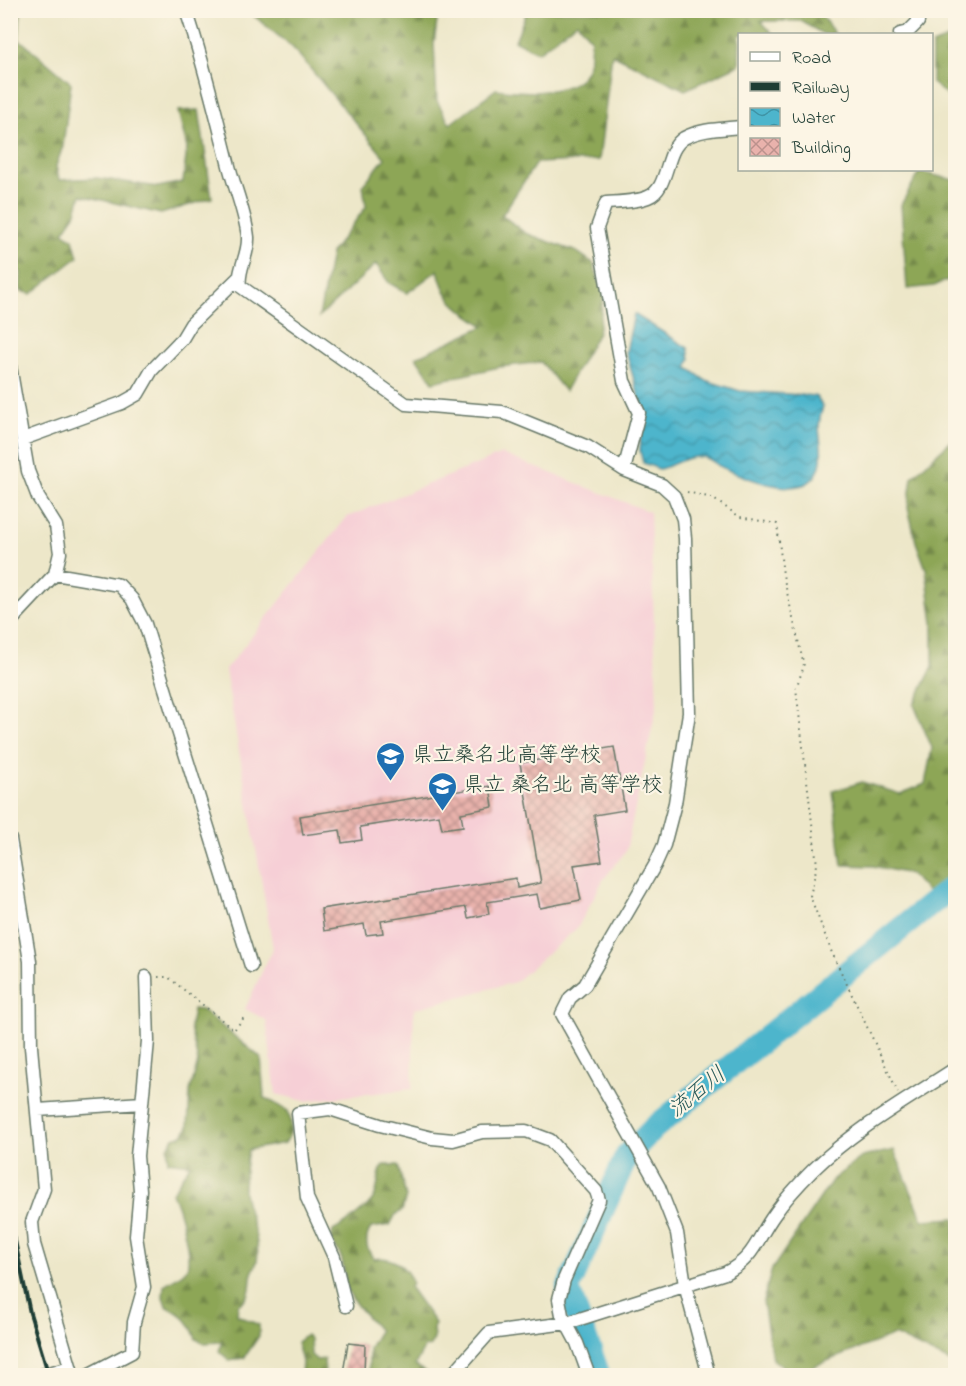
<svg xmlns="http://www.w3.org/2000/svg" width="966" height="1386" font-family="'Indie Flower','Klee One',sans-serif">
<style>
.built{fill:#f6cfd6}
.forest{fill:url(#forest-firs);stroke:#567246;stroke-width:1.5}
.water{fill:url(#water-waves);stroke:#367980;stroke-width:1.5}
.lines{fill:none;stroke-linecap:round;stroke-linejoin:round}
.river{stroke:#4db5cc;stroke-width:24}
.building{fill:url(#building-cross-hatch)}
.street-casing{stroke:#677868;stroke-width:15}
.path{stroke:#677868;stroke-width:2;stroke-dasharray:1.5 4.5;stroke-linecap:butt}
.street{stroke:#fff;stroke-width:12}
.rail{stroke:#1f3d34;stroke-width:4}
.labels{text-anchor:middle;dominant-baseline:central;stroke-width:4.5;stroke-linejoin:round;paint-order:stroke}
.poi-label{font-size:21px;fill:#1f3d34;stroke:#fcf5e5;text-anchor:start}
.water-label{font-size:22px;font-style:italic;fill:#2a5b5a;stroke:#fcf5e5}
</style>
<defs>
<pattern id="forest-firs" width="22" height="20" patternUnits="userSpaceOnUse" patternTransform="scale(1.5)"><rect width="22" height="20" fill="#8da657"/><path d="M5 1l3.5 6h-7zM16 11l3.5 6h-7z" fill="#738849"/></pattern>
<pattern id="water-waves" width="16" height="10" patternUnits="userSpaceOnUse" patternTransform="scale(1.5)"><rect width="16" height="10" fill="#4db5cc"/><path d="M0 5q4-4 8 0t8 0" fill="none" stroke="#3f94a6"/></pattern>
<pattern id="building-cross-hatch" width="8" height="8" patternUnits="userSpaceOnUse" patternTransform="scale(1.5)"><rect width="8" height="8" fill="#e9b2ac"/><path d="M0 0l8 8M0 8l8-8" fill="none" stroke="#bc928d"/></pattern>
</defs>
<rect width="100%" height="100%" fill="#fcf5e5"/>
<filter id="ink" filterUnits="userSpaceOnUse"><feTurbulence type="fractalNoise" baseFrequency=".0167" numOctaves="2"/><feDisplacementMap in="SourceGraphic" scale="12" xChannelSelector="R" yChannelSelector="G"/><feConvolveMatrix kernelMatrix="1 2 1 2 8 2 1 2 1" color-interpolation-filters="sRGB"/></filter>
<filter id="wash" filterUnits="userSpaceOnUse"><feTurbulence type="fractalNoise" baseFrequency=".008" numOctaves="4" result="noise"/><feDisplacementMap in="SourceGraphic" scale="24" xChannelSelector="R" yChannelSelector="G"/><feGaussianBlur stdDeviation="1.35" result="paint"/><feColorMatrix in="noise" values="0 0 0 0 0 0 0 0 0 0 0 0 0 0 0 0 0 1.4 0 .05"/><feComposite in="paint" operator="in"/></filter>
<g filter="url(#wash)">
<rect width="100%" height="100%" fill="#ede7c9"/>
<path class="built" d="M502 454 650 512 657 705 626 851 603 880 578 927 515 982 414 1009 412 1089 305 1101 276 1094 266 1020 245 1009 273 948 225 670 347 517Z"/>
<path class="forest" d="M21 10 19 39 71 83 63 146 56 166 59 180 97 178 158 187 183 182 187 148 178 111 199 110 212 198 161 214 81 195 75 215 63 232 73 239 78 257 31 294 20 291 21 272 10 264V11Z
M248 11H433L437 21 434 44 437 101 450 124 496 89C520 93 580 97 588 66 591 58 590 47 591 39L577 22 538 52 515 41 527 11H818L835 34H823L801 21H761L773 34H740L739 65 685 90 612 54 599 160 536 163 502 215 525 233 577 252 593 263 604 294 598 333 565 391 541 362 499 367 433 382 416 357 484 326C458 308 445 302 438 270L407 293 389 283 376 264 319 317 331 253 366 207 363 185 385 158 293 48Z
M955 36H956L955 102 932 83V45Z
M919 172 955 180V277L934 286 907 289 901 205Z
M955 437V878L945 886 928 892 910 874 873 866 842 865 833 791 862 782 900 794 925 784 932 748 914 705 933 666V623L926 569 916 542 908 507 912 477Z
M193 1009 202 1010 261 1058 264 1097 288 1111C292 1124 293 1132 285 1143L248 1150C246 1164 243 1179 244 1192 247 1215 261 1238 257 1261 256 1267 251 1272 251 1278 250 1293 250 1297 238 1305L237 1315 259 1325V1336L244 1358 229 1360 219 1351 222 1342 203 1343 196 1339C190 1321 182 1314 166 1306L163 1297 164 1285C171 1280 184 1275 187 1268 192 1254 179 1207 172 1193L190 1164 168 1161V1147L174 1138 183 1135 188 1127 190 1091 198 1062 190 1027Z
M894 1150 923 1220 955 1218V1361L950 1362 894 1335 794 1374 772 1359 763 1301 772 1269 833 1179 862 1157Z
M384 1165H398L406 1197 402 1211 396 1214 390 1225 371 1228C364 1238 366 1250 374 1259 391 1255 406 1266 412 1282L410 1288 435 1323 433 1328 434 1339 430 1346 424 1348 415 1365 430 1375H369V1348L379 1331C371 1320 359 1310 352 1298 338 1277 351 1262 331 1242L333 1231C344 1225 369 1207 374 1197 380 1186 376 1174 384 1165Z
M306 1335 310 1339 311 1355 317 1360 324 1359 325 1375H301L302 1362 297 1342Z"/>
<path class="water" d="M634 314 688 348 690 359 687 367 705 380 740 391 816 396 823 407C813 431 826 446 820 466 809 506 747 478 723 468 716 465 709 458 702 457 687 455 673 466 659 469L643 463 640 451 642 408 626 352Z"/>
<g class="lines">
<path class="river" d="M599 1376 568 1289 626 1157 654 1128 956 884"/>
</g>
<g id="blocks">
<path class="building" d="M614 747 625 810 594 815 602 861 574 865 581 900 540 908 537 894 487 902 489 914 468 918 466 907 381 921 383 933 366 935 364 924 324 931 321 909 516 878 517 888 541 883 520 763Z
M490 786 493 807 461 813 463 826 442 829 439 815 360 827 362 840 342 843 340 830 303 835 300 816Z
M348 1343 365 1345 364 1373 360 1376 343 1373Z"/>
</g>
</g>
<g filter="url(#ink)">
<use href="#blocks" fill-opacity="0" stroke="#677868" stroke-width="1.5"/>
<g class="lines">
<defs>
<path id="street" d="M186 10C203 60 215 111 228 162 234 187 245 211 248 237 249 255 237 270 240 286L406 404 502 412 588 447 624 470 662 485 674 496 683 519 685 538 689 713 675 803 664 845 655 865 585 985 570 998 562 1014 659 1187 677 1233 685 1285 709 1376
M900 34 908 32 918 22V10
M10 366 28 471 38 497 56 526 60 553 55 574 10 622
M23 439 122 403 138 394 152 370 182 339 191 324 238 278
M624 470 639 413 624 381 597 228 606 203C619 202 636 202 648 197 670 188 664 150 684 138 701 129 721 129 740 127
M55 574 119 585 132 599 145 624 251 966
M10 839 30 961 31 1047 44 1189 32 1222 34 1244 73 1376
M38 1110 142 1103
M346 1306 334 1257 307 1198 298 1113 330 1109 380 1125 432 1138 453 1140 482 1132 526 1131 550 1140 596 1191 599 1200 564 1280 559 1299 562 1315 577 1343 589 1376
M39 1376 70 1367
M86 1376 132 1352 134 1322 144 1287 136 1236 140 1190 137 1156 148 1041 146 977
M451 1376 489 1333 567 1323 725 1273C755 1258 756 1240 774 1215 785 1199 800 1183 813 1170 855 1129 907 1100 956 1068"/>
</defs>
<use href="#street" class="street-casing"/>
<path class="path" d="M687 492 712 498 740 517 777 524 783 575 804 666 796 688 817 865 810 896 832 953 898 1092
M158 977H168L234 1030 246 1015"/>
<use href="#street" class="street"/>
<path class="rail" d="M10 1217 30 1313 49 1376"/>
</g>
</g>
<defs>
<symbol id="school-pin" viewBox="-11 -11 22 30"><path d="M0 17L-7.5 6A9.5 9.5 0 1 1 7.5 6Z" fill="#1f6fb2" stroke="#fcf5e5"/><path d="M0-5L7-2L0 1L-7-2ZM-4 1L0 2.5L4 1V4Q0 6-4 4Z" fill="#fff"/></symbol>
</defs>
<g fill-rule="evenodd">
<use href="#school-pin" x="374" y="740" width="33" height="45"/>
<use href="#school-pin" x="426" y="770" width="33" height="45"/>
</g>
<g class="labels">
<g class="poi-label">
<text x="412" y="756">県立桑名北高等学校</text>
<text x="463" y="786">県立 桑名北 高等学校</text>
</g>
<g class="water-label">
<text transform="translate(698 1093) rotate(-39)">流石川</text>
</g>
</g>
<rect width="966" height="1386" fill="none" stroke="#fcf5e5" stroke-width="36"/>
<rect x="738" y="33" width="195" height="138" fill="#fcf5e5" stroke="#a4ab9e" stroke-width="1.5"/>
<rect x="750" y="52" width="30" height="9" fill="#ffffff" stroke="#a4ab9e" stroke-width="1.5"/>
<text x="792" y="63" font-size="18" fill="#1f3d34">Road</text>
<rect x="750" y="82" width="30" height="9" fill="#1f3d34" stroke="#a4ab9e" stroke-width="1.5"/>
<text x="792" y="93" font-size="18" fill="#1f3d34">Railway</text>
<rect x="750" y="108" width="30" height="18" fill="url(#water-waves)" stroke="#a4ab9e" stroke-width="1.5"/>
<text x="792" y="123" font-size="18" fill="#1f3d34">Water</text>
<rect x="750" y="138" width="30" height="18" fill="url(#building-cross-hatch)" stroke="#a4ab9e" stroke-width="1.5"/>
<text x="792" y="153" font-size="18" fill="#1f3d34">Building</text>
</svg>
